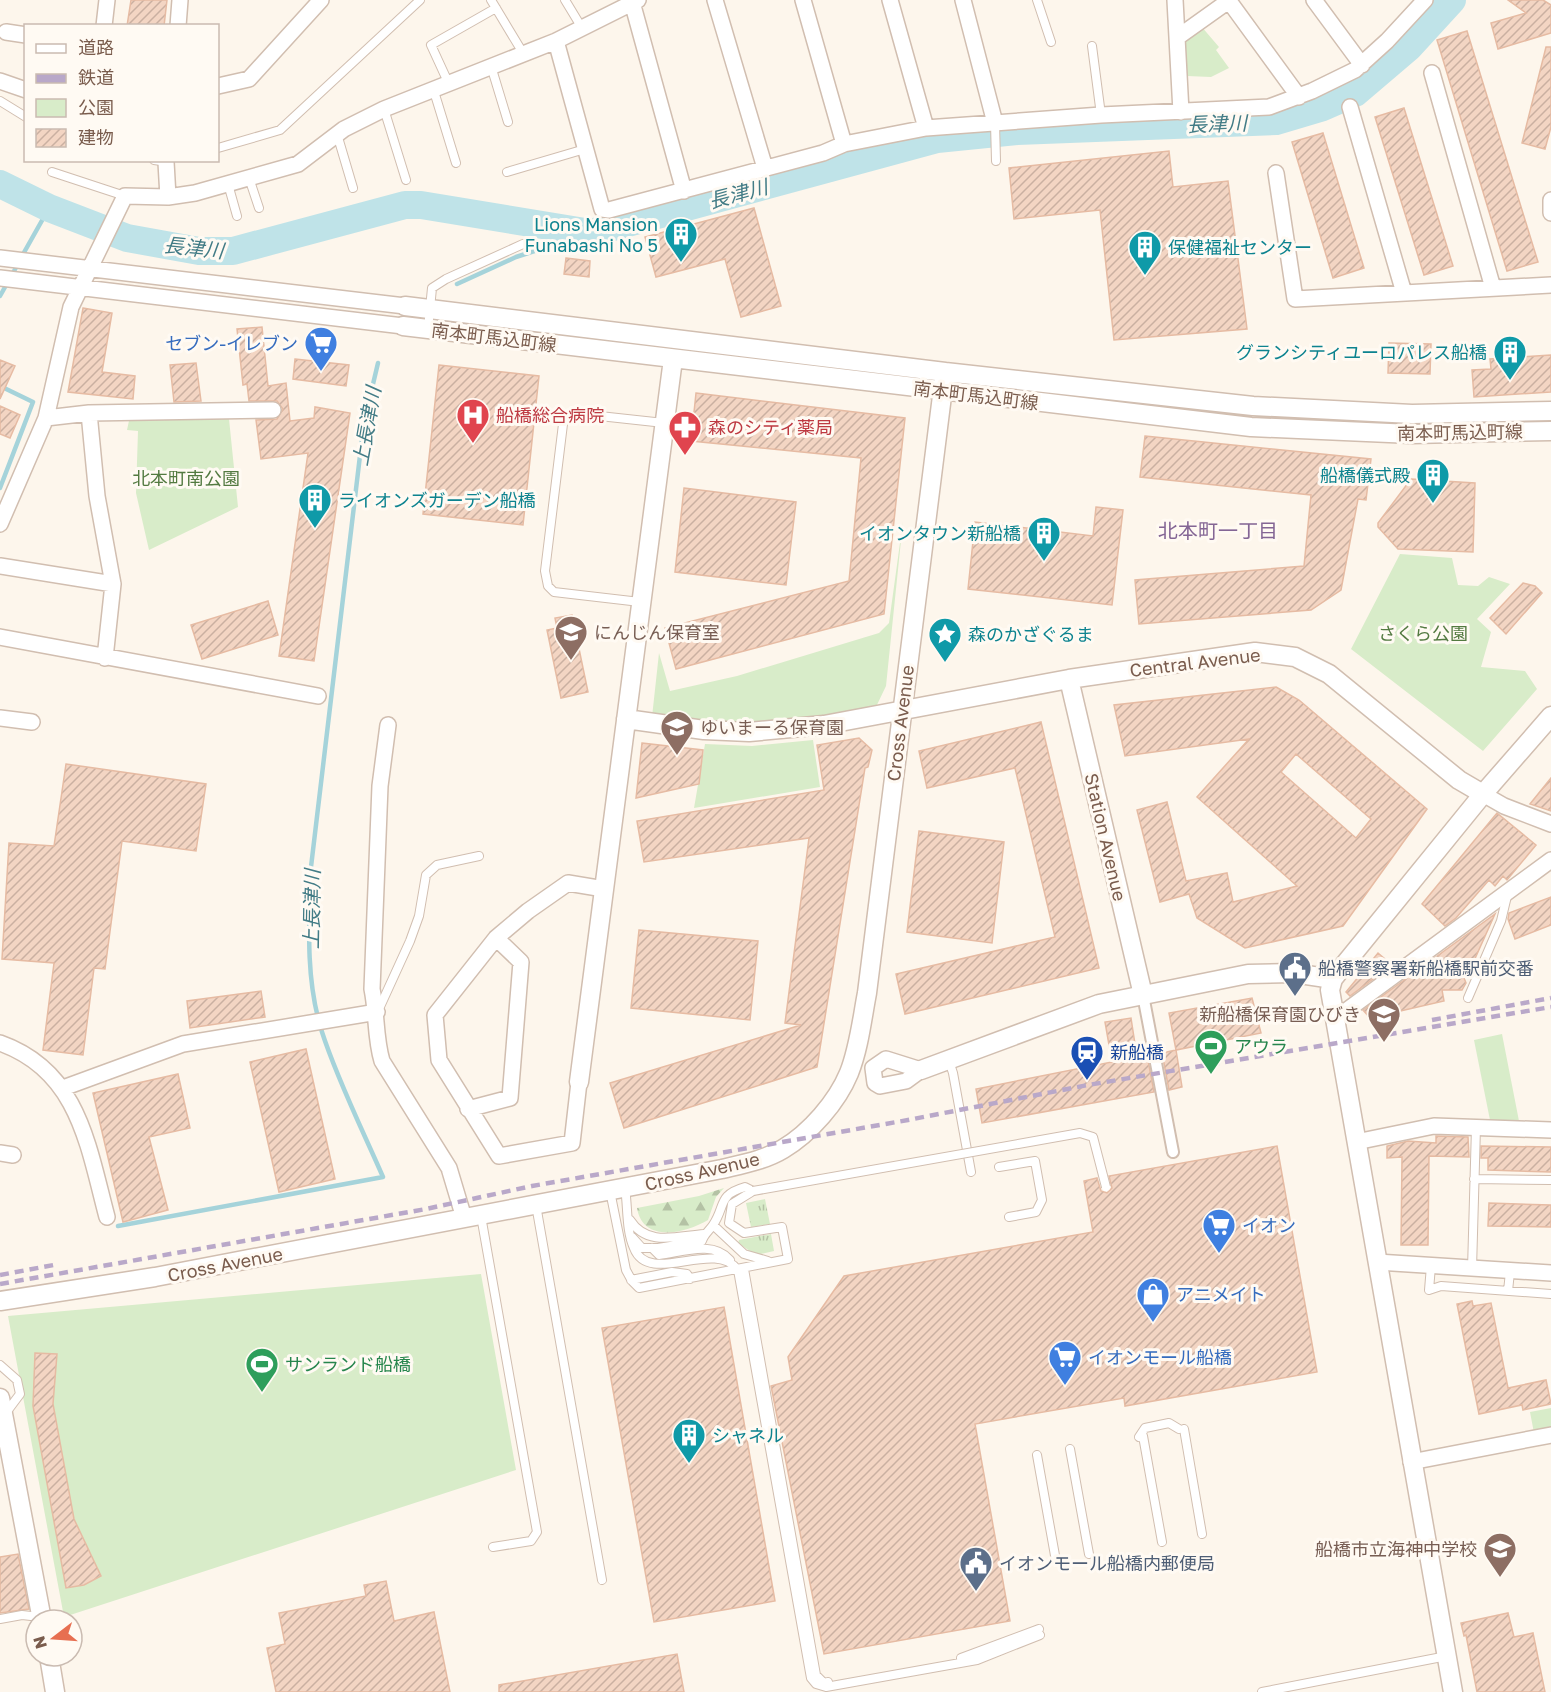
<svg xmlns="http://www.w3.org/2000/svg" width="1551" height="1692" font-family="'Golos Text','Noto Sans JP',sans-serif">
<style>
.grass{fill:url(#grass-tufts)}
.forest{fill:url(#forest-firs)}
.park{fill:#d8ecc9}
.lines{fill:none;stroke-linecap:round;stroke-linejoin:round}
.stream{stroke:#a5d3da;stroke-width:4.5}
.river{stroke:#bfe3e8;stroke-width:28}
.building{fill:url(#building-hatch);stroke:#e6bba3;stroke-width:1.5;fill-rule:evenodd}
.service-casing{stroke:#d1beb0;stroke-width:10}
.pedestrian-casing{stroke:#d1beb0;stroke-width:14}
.minor-casing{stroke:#d1beb0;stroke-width:18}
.tertiary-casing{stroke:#d1beb0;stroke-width:21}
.service{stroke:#fff;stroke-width:8}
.pedestrian{stroke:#fff;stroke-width:10}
.minor{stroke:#fff;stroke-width:15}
.tertiary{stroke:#fff;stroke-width:18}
.rail{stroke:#b9a8c9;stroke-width:4.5;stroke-dasharray:9 6;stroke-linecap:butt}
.service-bridge-casing{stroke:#d1beb0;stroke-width:10;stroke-linecap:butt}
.service-bridge{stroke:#fff;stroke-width:8}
.labels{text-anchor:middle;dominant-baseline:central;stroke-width:6;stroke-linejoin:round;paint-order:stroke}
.culture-label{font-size:18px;fill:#0d838f;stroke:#fffaf3;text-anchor:end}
.street-label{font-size:18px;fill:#7a5c4d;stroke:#fffaf3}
.shop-label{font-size:18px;fill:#366cbe;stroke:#fffaf3;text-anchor:start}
.health-label{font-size:18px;fill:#be3a42;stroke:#fffaf3;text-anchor:start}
.park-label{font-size:18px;fill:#537a41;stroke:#fffaf3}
.education-label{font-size:18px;fill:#785e54;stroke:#fffaf3;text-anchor:start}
.service-label{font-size:18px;fill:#4e5e75;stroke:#fffaf3;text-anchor:start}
.leisure-label{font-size:18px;fill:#27864d;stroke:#fffaf3;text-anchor:start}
.transit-label{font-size:18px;fill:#164399;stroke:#fffaf3;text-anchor:start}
.water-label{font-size:20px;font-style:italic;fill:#437c86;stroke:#fffaf3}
.neighbourhood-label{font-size:20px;fill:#846695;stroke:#fffaf3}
</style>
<defs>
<pattern id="grass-tufts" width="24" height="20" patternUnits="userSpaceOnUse" patternTransform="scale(1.5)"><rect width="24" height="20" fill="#d8ecc9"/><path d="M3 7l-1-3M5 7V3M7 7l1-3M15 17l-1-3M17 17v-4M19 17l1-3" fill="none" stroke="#b4c2a5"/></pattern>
<pattern id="forest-firs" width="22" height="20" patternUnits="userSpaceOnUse" patternTransform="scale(1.5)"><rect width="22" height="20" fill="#d8ecc9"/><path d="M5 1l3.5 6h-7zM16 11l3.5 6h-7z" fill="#b4c2a5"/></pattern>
<pattern id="building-hatch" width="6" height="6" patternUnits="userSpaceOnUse" patternTransform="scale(1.5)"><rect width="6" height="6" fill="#f3d5c3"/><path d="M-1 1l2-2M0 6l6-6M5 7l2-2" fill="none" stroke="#cab0a1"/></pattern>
</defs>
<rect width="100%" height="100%" fill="#fdf6ec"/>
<path class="grass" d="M765 1199 770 1224 751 1227 746 1203Z
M771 1234 774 1251 756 1255 738 1243 739 1240Z"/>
<path class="forest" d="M724 1188 716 1197 708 1220C684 1234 643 1243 637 1208L699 1196Z"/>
<path class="park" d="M1201 26 1219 47 1216 50 1229 68 1211 77 1187 76 1180 55 1179 40Z
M130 416 229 419 238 507 149 550 136 493 138 431 127 430Z
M903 521 886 686 875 709 754 725 652 717 659 653 670 691 737 676 879 633 889 623Z
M1400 554 1452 558 1458 585 1478 586 1489 577 1510 584 1477 619 1491 632 1481 667 1525 671 1537 689 1483 751 1351 649Z
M813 740 820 787 694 808 705 744 752 746Z
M1502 1034 1519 1121 1490 1120 1474 1040Z
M481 1274 516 1470 64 1617 8 1316Z
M1551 1408V1429L1534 1433 1530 1412Z"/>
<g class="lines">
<path class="stream" d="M22 256 49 208
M457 284 516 257 591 233
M0 296 18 264
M0 386 33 402 0 488
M118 1226 383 1177C363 1131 337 1079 322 1032 305 979 309 922 311 867L364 422 378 363"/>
<path class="river" d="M0 184 49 208 127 238 199 251H233L405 205H421L591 233 937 139 1017 131 1276 121 1323 107 1355 93 1409 47 1452 0"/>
</g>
<path class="building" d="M131 0H167L164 26H127Z
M1508 0H1543L1551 5V33L1498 49 1491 23 1526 13Z
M1467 31 1538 262 1507 271 1437 40Z
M1546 47H1551V127L1545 149 1522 143Z
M1404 108 1453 266 1424 275 1375 117Z
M1323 133 1364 268 1333 278 1292 142Z
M1169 151 1173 187 1228 181 1247 329 1114 340 1100 210 1014 219 1009 168Z
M754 208 781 306 741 317 725 259 656 277 645 237Z
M566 258 590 261 589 277 564 274Z
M83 308 112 313 102 372 135 376 133 399 68 392Z
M262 327 268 386 286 383 290 421 314 418 315 407 350 413 314 661 279 656 308 453 261 459 256 420 277 419 283 409 277 401H249L247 384 243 385 237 329Z
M1389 343 1431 344 1430 374 1388 373Z
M1551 355V392L1474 397 1472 370 1491 369 1490 359Z
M295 359 349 365 346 386 293 379Z
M0 360 15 366 0 399Z
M196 363 201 401 174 402 170 365Z
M439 365 539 376 523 525 423 514Z
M696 393 905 418 884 614 676 669 665 628 849 581 861 458 691 441Z
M0 406 20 415 10 438 0 434Z
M1145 436 1371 459 1366 500 1358 499 1341 590 1311 610 1139 624 1135 580 1304 566 1311 495 1140 477Z
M1411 479 1475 483 1473 552 1398 549 1378 527V523Z
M684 488 796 502 786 585 675 572Z
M1096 507 1123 510 1112 605 968 589 975 522 1093 536Z
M1523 583 1535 586 1542 593 1506 634 1490 618Z
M268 601 278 635 202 659 191 625Z
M572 615 588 692 561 698 547 630 557 628 555 618Z
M1276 687 1299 700 1427 809 1343 926 1245 948 1197 918 1189 894 1160 902 1137 810 1167 802 1186 881 1227 873 1233 902 1297 886 1197 797 1249 739 1125 756 1114 705ZM1296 754 1371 819 1356 838 1281 772Z
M1041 722 1099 968 905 1014 896 974 1055 937 1015 768 927 788 919 751Z
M859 738 872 750 868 767 865 768 817 1067 624 1128 610 1083 801 1025 785 1023 809 838 644 862 637 821 824 790 817 745Z
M642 743 703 750 699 784 636 798Z
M66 764 206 784 196 851 122 841 105 969 94 968 83 1055 43 1050 54 963 2 959 9 843 54 846Z
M1551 778V811L1530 804Z
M1497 813 1536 845 1507 880 1503 876 1495 886 1489 880 1456 918 1445 926 1422 904Z
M919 831 1004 842 992 943 907 932Z
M1551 897V925L1515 939 1508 919 1509 913Z
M1495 914 1473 963 1462 973 1466 983 1462 990H1442L1444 1001 1370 1018 1363 1010Z
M639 930 758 941 750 1020 631 1008Z
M1378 953 1392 965 1350 996 1346 992Z
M261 991 265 1017 190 1028 187 1001Z
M1252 998 1261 1033 1176 1050 1169 1013Z
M1131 1018 1137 1057 1147 1055 1154 1092 982 1123 976 1089 1112 1062 1105 1022Z
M306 1049 335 1179 279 1192 250 1062Z
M1176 1050 1182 1087 1169 1090 1162 1053Z
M178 1074 190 1128 149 1137 168 1210 123 1222 93 1093Z
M1436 1136 1468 1137 1469 1157 1429 1156 1428 1245H1401L1402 1157 1387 1158V1146L1408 1141 1436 1143Z
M1277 1146 1317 1372 1125 1406 1124 1398 975 1424 1010 1621 824 1654 771 1386 792 1380 788 1357 844 1276 1093 1232 1084 1181 1097 1178 1101 1191 1107 1193 1112 1188 1109 1176Z
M1481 1146 1551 1147V1172L1488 1170V1158H1481Z
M1489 1203 1551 1205V1227L1488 1226Z
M1472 1301 1473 1306 1491 1303 1508 1388 1546 1380 1551 1404 1523 1410 1522 1405 1479 1414 1457 1304Z
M724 1307 775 1601 654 1622 602 1328Z
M35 1353 57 1354 53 1404 74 1519 101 1576 84 1585 66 1588 33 1406Z
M18 1554 29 1609 0 1613V1557Z
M386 1581 394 1621 434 1612 450 1692H276L267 1648 285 1644 279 1613 366 1596 364 1585Z
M1508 1613 1514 1637 1533 1633 1545 1692H1477L1466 1635 1464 1636 1461 1623Z
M677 1654 684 1692H499V1685Z"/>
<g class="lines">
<defs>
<path id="service" d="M491 0 523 53
M565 0 582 28
M1037 0 1051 42
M1092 46 1101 115
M491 66 508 122
M448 82 431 45 496 8
M433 88 456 163
M0 101 26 117
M384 109 406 180
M995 123 996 161
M337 134 353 188
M218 148 280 130 420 0
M154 160 168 162
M52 172 125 196
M507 172 585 149
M249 178 259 208
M228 184 237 216
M428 329 432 288 446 279 523 244
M640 602 554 592 548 586 545 571 564 416 572 413 664 423
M1468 998 1501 921 1507 896
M378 1011 410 941 419 916 426 875 437 865 479 856
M949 1061 953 1073 971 1172
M999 1167 1035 1161 1042 1200 1036 1212 1009 1217
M1474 1179 1551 1180
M625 1188C628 1207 626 1231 634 1248 649 1287 714 1238 738 1270L811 1678 816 1684 826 1687 977 1660 1040 1635
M610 1191 626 1270 632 1281 639 1288 788 1259 782 1227 744 1233 729 1223 732 1204 753 1191 745 1187C717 1195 726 1206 713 1225 709 1231 704 1234 702 1241L658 1248H642L632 1237
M536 1205 602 1580
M481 1216 537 1532 531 1541 493 1547
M630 1220C647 1247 677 1236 704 1234
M713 1225 744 1254 768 1261
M652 1248 659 1255C683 1252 713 1240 730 1260
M1431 1266 1429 1290 1441 1286 1551 1294
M744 1269 816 1675 824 1683 828 1682
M1472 1269 1476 1127
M631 1280 672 1272 687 1274 690 1279
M1508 1291 1510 1272
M0 1365 17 1380 20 1394 5 1414
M1184 1429 1202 1534
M1143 1436 1162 1542
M1139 1437 1145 1428 1169 1423 1179 1429
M1070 1449 1089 1554
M1037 1455 1056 1561
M0 1619 22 1615 40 1617
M961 1658 1039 1629
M1262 1692 1447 1656"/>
<path id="pedestrian" d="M1143 995 1173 1152"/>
<path id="minor" d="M715 0 765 168
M803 0 844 144
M890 0 926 128
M963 0 995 123
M1175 0 1181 112
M1314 0 1362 65
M1229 1 1299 97
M632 2 684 191
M104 26 107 0
M178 26 180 0
M6 32 26 35
M1178 37 1230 0
M556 41 602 209 609 210 823 153 844 144 926 128 1101 115 1269 107 1312 91 1355 70 1387 41 1425 0
M1432 73 1493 288
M0 81 26 90
M218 86 249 79 321 0
M1350 107 1404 293
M166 162 168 197
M1276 173 1295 299 1551 285
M1551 200V213
M0 258 405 306
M0 278 403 326
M89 413 273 410
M46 418 89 413 97 496 113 584 105 658
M0 524 46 418 71 307 125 196 168 197 195 193 298 164 344 129 384 109 556 41 638 0
M0 566 113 584
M0 637 318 696
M0 718 32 722
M388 725 380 786 372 989C377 1013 375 1038 382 1061L449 1168 464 1218
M1483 794 1504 806 1551 824
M1335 1019 1551 860
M0 1043C79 1071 88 1146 107 1217
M886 1059 921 1070 906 1081 880 1086 875 1083 873 1068Z
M579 1082 572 1143 499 1156 439 1060 435 1015 496 938 528 911 568 883 604 889
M63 1088 183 1044 377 1012
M468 1109 510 1098 521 962 496 938
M1356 1142 1434 1126 1551 1130
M0 1153 13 1155
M1377 1262 1551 1273
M1411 1462 1551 1435"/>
<path id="tertiary" d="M405 306 945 372 1253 406 1412 414 1551 411
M403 326 1251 427 1412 434 1551 431
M1069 679 1143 995
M626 719 704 730 749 732 824 725 1069 679 1255 652 1295 657 1329 674 1459 780 1483 794
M921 1070 1099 1004 1248 974 1293 973 1333 979
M579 1082 673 359
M0 1301 155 1277 722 1169C743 1164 765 1160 783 1149 810 1133 837 1102 849 1073 859 1048 862 1019 867 993L945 372
M0 1398 42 1620
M49 1656 55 1692
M1453 1692 1330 990 1333 979 1344 965 1483 794 1551 716"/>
</defs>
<use href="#service" class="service-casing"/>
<use href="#pedestrian" class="pedestrian-casing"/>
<use href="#minor" class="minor-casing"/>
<use href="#tertiary" class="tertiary-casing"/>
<use href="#service" class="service"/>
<use href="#pedestrian" class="pedestrian"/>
<use href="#minor" class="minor"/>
<use href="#tertiary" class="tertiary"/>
<path class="rail" d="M1432 1020 1551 998
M0 1275 59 1264
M0 1284 426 1209 532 1186 908 1120 1088 1085 1551 1007"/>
<defs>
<path id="service-bridge" d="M753 1191 1080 1133 1093 1137 1106 1187"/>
</defs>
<use href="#service-bridge" class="service-bridge-casing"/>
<use href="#service-bridge" class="service-bridge"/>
</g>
<defs>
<symbol id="building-pin" viewBox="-11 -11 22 30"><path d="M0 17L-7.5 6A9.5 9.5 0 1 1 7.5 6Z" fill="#0f9aa8" stroke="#fffaf3"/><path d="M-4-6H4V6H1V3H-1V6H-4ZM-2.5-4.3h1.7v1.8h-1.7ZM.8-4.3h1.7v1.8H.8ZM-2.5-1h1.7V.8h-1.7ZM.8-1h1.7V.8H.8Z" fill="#fff"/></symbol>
<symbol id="supermarket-pin" viewBox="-11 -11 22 30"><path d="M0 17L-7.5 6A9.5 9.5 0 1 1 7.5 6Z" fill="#3f7fe0" stroke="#fffaf3"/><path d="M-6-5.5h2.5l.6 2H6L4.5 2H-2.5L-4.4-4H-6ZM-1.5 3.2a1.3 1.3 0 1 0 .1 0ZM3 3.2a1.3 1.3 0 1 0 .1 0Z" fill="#fff"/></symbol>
<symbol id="hospital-pin" viewBox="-11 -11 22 30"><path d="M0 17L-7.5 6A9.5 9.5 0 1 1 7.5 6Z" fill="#e0444e" stroke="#fffaf3"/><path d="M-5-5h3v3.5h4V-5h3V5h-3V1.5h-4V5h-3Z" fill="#fff"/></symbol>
<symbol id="pharmacy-pin" viewBox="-11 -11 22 30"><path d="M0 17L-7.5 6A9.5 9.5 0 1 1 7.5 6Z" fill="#e0444e" stroke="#fffaf3"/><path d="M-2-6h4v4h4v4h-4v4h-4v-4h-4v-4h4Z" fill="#fff"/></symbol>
<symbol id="school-pin" viewBox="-11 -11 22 30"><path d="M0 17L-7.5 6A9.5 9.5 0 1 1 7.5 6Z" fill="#8d6e63" stroke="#fffaf3"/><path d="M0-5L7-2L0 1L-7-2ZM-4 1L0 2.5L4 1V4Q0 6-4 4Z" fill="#fff"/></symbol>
<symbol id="sight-pin" viewBox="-11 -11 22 30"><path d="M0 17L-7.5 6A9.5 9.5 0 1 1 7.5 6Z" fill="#0f9aa8" stroke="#fffaf3"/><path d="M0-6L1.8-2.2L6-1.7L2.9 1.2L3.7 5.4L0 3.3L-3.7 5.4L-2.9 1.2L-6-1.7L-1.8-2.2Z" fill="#fff"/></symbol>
<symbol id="civic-pin" viewBox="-11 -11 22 30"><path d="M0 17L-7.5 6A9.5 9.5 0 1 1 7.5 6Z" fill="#5c6f8a" stroke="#fffaf3"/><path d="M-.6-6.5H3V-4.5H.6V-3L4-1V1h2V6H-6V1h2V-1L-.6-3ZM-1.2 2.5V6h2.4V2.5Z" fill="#fff"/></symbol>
<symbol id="stadium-pin" viewBox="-11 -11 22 30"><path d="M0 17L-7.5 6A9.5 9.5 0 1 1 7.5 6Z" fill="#2e9e5b" stroke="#fffaf3"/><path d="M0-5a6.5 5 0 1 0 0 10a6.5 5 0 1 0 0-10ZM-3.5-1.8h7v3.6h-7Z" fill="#fff"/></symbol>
<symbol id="station-pin" viewBox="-11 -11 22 30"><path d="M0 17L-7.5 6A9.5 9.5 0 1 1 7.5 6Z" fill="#1a4fb4" stroke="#fffaf3"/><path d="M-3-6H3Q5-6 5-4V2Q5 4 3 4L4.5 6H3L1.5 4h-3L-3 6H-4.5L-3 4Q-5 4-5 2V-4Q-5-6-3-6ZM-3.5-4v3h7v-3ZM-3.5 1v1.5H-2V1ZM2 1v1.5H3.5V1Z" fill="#fff"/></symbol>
<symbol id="shop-pin" viewBox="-11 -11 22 30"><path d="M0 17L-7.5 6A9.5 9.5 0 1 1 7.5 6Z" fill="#3f7fe0" stroke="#fffaf3"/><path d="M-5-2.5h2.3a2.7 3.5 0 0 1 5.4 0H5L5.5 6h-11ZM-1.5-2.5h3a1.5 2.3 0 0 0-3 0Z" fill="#fff"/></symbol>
</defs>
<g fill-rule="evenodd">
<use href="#building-pin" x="662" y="215" width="38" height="52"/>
<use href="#building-pin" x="1126" y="228" width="38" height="52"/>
<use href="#supermarket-pin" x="302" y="324" width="38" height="52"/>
<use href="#building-pin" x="1491" y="333" width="38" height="52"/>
<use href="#hospital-pin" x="454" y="396" width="38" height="52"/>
<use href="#pharmacy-pin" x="666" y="408" width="38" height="52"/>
<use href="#building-pin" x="1414" y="456" width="38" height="52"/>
<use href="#building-pin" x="296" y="481" width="38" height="52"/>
<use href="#building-pin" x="1025" y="514" width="38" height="52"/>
<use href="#school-pin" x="552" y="613" width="38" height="52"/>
<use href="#sight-pin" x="926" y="615" width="38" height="52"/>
<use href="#school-pin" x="658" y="708" width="38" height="52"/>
<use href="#civic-pin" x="1276" y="949" width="38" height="52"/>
<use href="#school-pin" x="1365" y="995" width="38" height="52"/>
<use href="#stadium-pin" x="1192" y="1027" width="38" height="52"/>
<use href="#station-pin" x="1068" y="1033" width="38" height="52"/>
<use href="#supermarket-pin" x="1200" y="1206" width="38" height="52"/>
<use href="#shop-pin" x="1134" y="1275" width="38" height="52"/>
<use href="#supermarket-pin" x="1046" y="1338" width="38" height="52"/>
<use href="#stadium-pin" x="243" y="1345" width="38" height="52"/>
<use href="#building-pin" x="670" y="1416" width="38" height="52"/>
<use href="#school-pin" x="1481" y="1530" width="38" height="52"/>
<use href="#civic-pin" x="957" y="1544" width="38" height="52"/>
</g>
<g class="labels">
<g class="culture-label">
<text x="658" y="224">Lions Mansion<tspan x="658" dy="21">Funabashi No 5</tspan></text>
<text x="1168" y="247" text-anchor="start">保健福祉センター</text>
<text x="1487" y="352">グランシティユーロパレス船橋</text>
<text x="1410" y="475">船橋儀式殿</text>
<text x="338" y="500" text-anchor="start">ライオンズガーデン船橋</text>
<text x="1021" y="533">イオンタウン新船橋</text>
<text x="968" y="634" text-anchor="start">森のかざぐるま</text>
<text x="712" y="1435" text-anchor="start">シャネル</text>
</g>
<g class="street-label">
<text transform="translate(494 337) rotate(7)">南本町馬込町線</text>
<text transform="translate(976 395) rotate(7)">南本町馬込町線</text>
<text transform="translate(1460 432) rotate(-1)">南本町馬込町線</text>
<text transform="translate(1195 662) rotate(-7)">Central Avenue</text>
<text transform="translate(900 723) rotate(-83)">Cross Avenue</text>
<text transform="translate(1106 837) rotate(77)">Station Avenue</text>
<text transform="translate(702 1171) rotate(-13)">Cross Avenue</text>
<text transform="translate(225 1264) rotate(-11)">Cross Avenue</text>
</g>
<g class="shop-label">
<text x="298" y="343" text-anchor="end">セブン-イレブン</text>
<text x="1242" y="1225">イオン</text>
<text x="1176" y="1294">アニメイト</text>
<text x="1088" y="1357">イオンモール船橋</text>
</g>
<g class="health-label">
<text x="496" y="415">船橋総合病院</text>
<text x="708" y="427">森のシティ薬局</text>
</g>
<g class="park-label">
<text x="186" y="478">北本町南公園</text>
<text x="1423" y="633">さくら公園</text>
</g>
<g class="education-label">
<text x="594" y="632">にんじん保育室</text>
<text x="700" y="727">ゆいまーる保育園</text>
<text x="1361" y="1014" text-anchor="end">新船橋保育園ひびき</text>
<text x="1477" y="1549" text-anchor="end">船橋市立海神中学校</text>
</g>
<g class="service-label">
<text x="1318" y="968">船橋警察署新船橋駅前交番</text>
<text x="999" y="1563">イオンモール船橋内郵便局</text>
</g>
<g class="leisure-label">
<text x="1234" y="1046">アウラ</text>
<text x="285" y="1364">サンランド船橋</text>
</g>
<g class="transit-label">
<text x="1110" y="1052">新船橋</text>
</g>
<g class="water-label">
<text transform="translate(1217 123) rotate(-2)">長津川</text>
<text transform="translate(738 193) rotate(-15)">長津川</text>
<text transform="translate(194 247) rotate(6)">長津川</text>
<text transform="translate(366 426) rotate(-80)">上長津川</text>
<text transform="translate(311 909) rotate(-89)">上長津川</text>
</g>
<g class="neighbourhood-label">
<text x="1218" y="530">北本町一丁目</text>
</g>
</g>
<rect x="24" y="24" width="195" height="138" fill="#fffaf3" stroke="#cabbb1" stroke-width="1.5"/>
<rect x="36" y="44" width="30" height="9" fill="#ffffff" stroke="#cabbb1" stroke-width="1.5"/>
<text x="78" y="54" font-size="18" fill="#7a5c4d">道路</text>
<rect x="36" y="74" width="30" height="9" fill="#b9a8c9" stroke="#cabbb1" stroke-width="1.5"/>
<text x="78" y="84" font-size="18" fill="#7a5c4d">鉄道</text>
<rect x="36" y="99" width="30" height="18" fill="#d8ecc9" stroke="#cabbb1" stroke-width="1.5"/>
<text x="78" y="114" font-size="18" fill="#7a5c4d">公園</text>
<rect x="36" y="129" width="30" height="18" fill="url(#building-hatch)" stroke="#cabbb1" stroke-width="1.5"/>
<text x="78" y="144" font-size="18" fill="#7a5c4d">建物</text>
<g transform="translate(54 1638) rotate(253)"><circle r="28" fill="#fffaf3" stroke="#cabbb1" stroke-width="1.5"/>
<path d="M0-4.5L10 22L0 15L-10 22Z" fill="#e76f51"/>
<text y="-9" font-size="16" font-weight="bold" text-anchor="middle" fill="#7a5c4d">N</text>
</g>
</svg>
